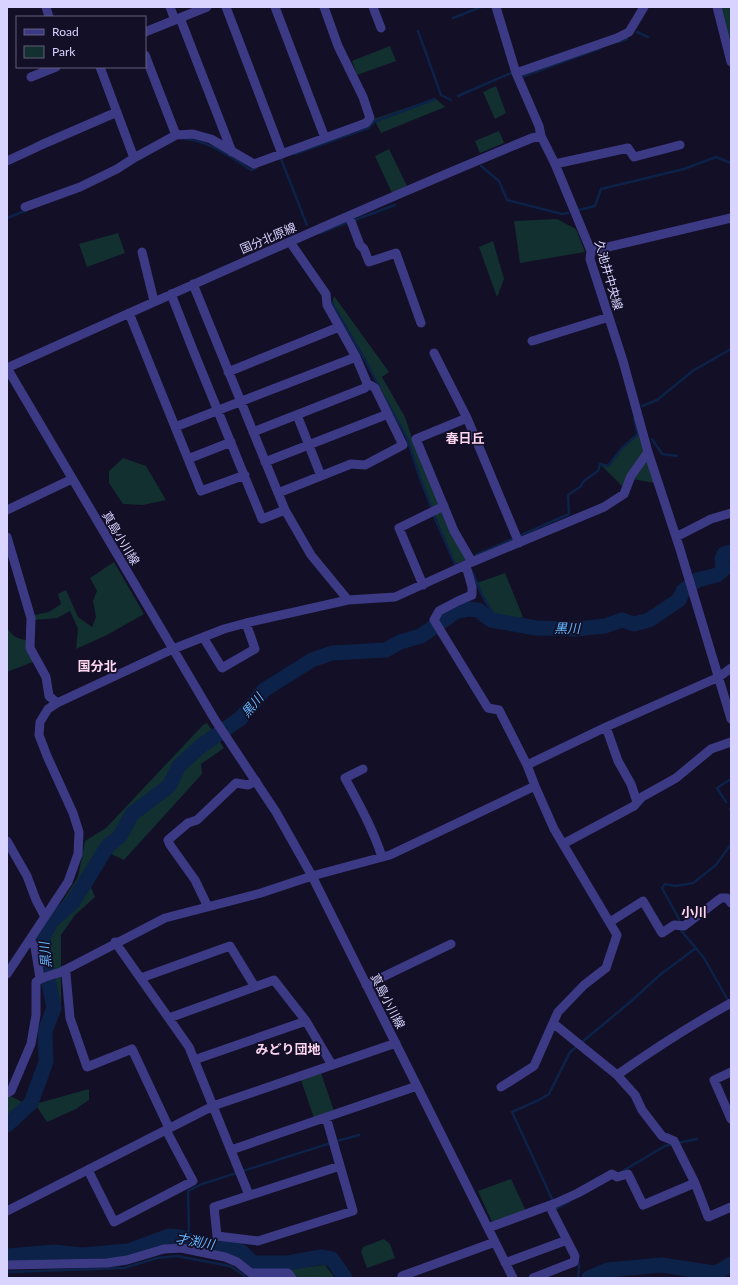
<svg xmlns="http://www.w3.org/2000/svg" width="738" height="1285" font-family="Lato,'Noto Sans JP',sans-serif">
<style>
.green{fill:#12302f}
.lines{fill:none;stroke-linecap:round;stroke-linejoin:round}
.stream{stroke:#0c2248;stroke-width:2.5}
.river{stroke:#0c2248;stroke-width:15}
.minor{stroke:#3d3a85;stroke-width:9}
.labels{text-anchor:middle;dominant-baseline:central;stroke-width:3.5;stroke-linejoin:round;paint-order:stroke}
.street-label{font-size:12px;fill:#d9d4ff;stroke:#130f26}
.neighbourhood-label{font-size:13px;font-weight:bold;fill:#ffd6f0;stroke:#130f26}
.water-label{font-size:13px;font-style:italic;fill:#62b6ff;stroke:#130f26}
</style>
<rect width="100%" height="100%" fill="#130f26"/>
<path class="green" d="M720 7H731V48Z
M390 46 396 61 357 75 352 61Z
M496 86 506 113 495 119 483 92Z
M435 98 445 107 381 133 374 119Z
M499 131 504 143 480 153 475 141Z
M389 149 407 186 392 193 375 156Z
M557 219 576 229 585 252 520 263 514 221Z
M118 233 125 253 87 267 79 244Z
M493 241 504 279 497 297 479 247Z
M334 296 389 372 382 377 405 417 413 441 466 560 455 564 420 478 407 438 365 360 332 303Z
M638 434 655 483 627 478 623 487 600 464 608 466 622 448Z
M123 458 146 466 166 500 143 505 123 504 109 483V471Z
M114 562 144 614 107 635 76 649 78 629 70 611 57 618 34 620 35 615 49 612 61 604 58 594 66 590 78 617 92 627 96 617 93 601 97 591 90 578Z
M505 573 523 617 513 620 493 614 482 595 477 583Z
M7 627C11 636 18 639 26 640L35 661 7 672Z
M207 723 224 748 201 764 202 774 124 860 109 853 91 887 95 897 75 915 61 935V1005L57 1009 53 1005 41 964V935L78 877 85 841 106 828 203 725Z
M321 1073 334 1111 314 1118 301 1080Z
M89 1089V1100L76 1109 47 1122 35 1104Z
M7 1094 24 1103 7 1119Z
M511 1179 526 1211 493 1224 478 1191Z
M384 1239 390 1244 395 1258 367 1268 361 1252 363 1247Z
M325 1265 335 1278H295L288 1269Z"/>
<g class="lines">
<path class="stream" d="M453 18 481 7
M418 31 441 95 451 100
M637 32 648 37
M618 42 627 39
M524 76 601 48
M458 96 511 73
M185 139C204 139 235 159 251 170L256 168
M295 154 368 128 374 122 435 99
M281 159 307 225
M481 166 499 181 507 200 562 214 568 213
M579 210 595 206 601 189 684 169 716 157 731 163
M7 218 27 210
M355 220 395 205
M320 233 346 223
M332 303 365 360 380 388
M385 398 407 438 420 478 432 509
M642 406 657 400 694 370 731 349
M652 439 662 454 677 456
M433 514 455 564
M476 555 569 514 568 495 580 487 584 481 598 471 600 464 608 466 622 448 638 434 634 419
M472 571 482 595 493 614 491 620
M726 802 717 788 731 779
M730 809 731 810
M679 923V919L662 888 665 884 675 886 693 883 716 865 731 844
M679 928 704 958 729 1002
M678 1143 697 1139
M621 1172 665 1146 673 1144
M553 1201 512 1112 539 1100 549 1094 570 1052 629 1003 661 974 696 948
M556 1209 570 1201
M186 1239 189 1229 188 1191 202 1184 337 1141 359 1135
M7 1272 124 1268 157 1258 177 1256 230 1266 244 1275 246 1278
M578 1278 579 1267 578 1261"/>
<path class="river" d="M7 1125 31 1103 46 1062 45 1031 54 1008 44 960 43 936 52 921 73 902 107 847 120 836 132 814 169 786 179 766 201 746 241 718 264 690 312 660 332 653 386 650 400 642 421 636 455 612 468 609 478 610 491 620 536 628 576 629 605 626 622 620 634 624 649 620 679 600 683 591 697 580 717 575 723 570 722 559 724 554 731 552
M7 1256 54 1252 82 1255 128 1251 169 1236 180 1237 195 1243 233 1248 242 1252 253 1263H288L321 1257 332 1259 345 1278
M589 1278 608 1270 662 1265 714 1273 722 1270 731 1264"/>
<path class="minor" d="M46 7 49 17
M170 7 175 20
M226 7 282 154
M275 7 325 138
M373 7 381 28
M496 7 516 73 539 126 541 136 555 164 591 251 590 259 623 361 648 452 679 546 731 719
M717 7 731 62
M180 18 232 152
M145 32 207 7
M145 55 176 135
M100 67 134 158
M516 73 617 38 629 32 644 7
M31 77 56 67
M7 161 35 148 41 145 117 112
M555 164 628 148 634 157 680 145
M25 207 80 187 117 169 134 158 176 135 193 134 211 139 254 164 366 123 370 118 363 97 338 46 324 7
M349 216 360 245 364 249 369 262 396 253 421 323
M591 251 731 218
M142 252 154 301
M193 284 285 510 311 555 348 600
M171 294 193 350 262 519 285 510
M129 313 201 491 245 475
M532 341 609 317
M434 353 467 418 519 543
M7 368 215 720 276 812 312 876 513 1278
M7 368C181 290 355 211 532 138L541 136
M228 372 339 327
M297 415 321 476
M467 418 416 439 454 531 472 562
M175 427 356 357
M253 432 365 388 367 383
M188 459 231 442
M265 462 388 414
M278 493 351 464 365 465 403 445 375 388 367 383 356 357 327 305 326 294 290 242
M7 510 72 479
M7 537 31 618 30 648 46 677 49 696 57 703
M676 537 711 519 731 513
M466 566 472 587V595L458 601 439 611 434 620 488 708 499 710 527 765 535 786 554 829 617 935 606 968 584 985 558 1012 553 1023 617 1075 635 1095 642 1110 662 1136 674 1141 695 1183 708 1217 731 1207
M423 585 399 528 444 506
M203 637 222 668 255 649 246 623
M606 727 618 761 631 784 637 802
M527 765 606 727 719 677 731 668
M363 769 345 778C359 804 373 829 382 857
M7 841 27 876 36 900 45 917
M563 844 634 806 642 797 676 778 711 749 731 742
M208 907 195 880 170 845 168 840 188 823 197 820 236 783 248 785 256 781
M610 922 643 901 662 933 674 925 684 926 721 898H727L731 903
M30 940 35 947 40 978
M115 942 189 1047 249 1195
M64 970 66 974 70 1018 87 1067 132 1049 169 1128
M7 974 68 882 78 854 79 832 73 813 47 756 39 735 40 722 48 709 57 703 173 649 224 629 246 623 348 600 395 597 472 562 604 507 624 494 631 476 648 452
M141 978 230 946 255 987
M366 985 451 944
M169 1018 274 980 306 1021 332 1065
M194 1060 306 1021
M731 1072 714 1080 731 1119
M617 1075C654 1049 691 1025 731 1003
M501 1087 534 1066 553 1023
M7 1093 11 1091 31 1044 36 1015V982C41 977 53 975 61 972L165 918 261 893 312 876 390 855 535 786
M326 1117 353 1211 258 1241 217 1236 214 1207 340 1166
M231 1150 417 1086
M88 1170 114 1222 193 1181 166 1130
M7 1211 213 1106 396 1043
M488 1228 556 1203 578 1193 612 1174 617 1177 628 1174 643 1205 695 1183
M505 1263 567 1240
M7 1265 107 1263 127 1260 164 1249 181 1248 225 1257 237 1262 251 1273H288L292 1278
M403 1278 402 1276 495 1242
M533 1278 574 1262 575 1256 552 1211 551 1205"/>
</g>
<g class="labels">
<g class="street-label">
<text transform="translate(268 238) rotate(-23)">国分北原線</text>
<text transform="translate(609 275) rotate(74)">久池井中央線</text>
<text transform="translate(121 538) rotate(59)">真島小川線</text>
<text transform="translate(388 1001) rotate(63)">真島小川線</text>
</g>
<g class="neighbourhood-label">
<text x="465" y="438">春日丘</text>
<text x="97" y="666">国分北</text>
<text x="694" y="912">小川</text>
<text x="288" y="1049">みどり団地</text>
</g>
<g class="water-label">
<text x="567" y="628">黒川</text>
<text transform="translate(252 705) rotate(-50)">黒川</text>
<text transform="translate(45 955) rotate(-96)">黒川</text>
<text transform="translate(195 1241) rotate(10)">才渕川</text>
</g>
</g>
<rect width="738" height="1285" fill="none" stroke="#d9d4ff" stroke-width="16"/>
<rect x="16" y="16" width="130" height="52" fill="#130f26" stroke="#625e7d"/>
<rect x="24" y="29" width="20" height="6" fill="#3d3a85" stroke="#625e7d"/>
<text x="52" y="36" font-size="12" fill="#d9d4ff">Road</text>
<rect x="24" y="46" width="20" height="12" fill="#12302f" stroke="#625e7d"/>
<text x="52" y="56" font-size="12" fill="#d9d4ff">Park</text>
</svg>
